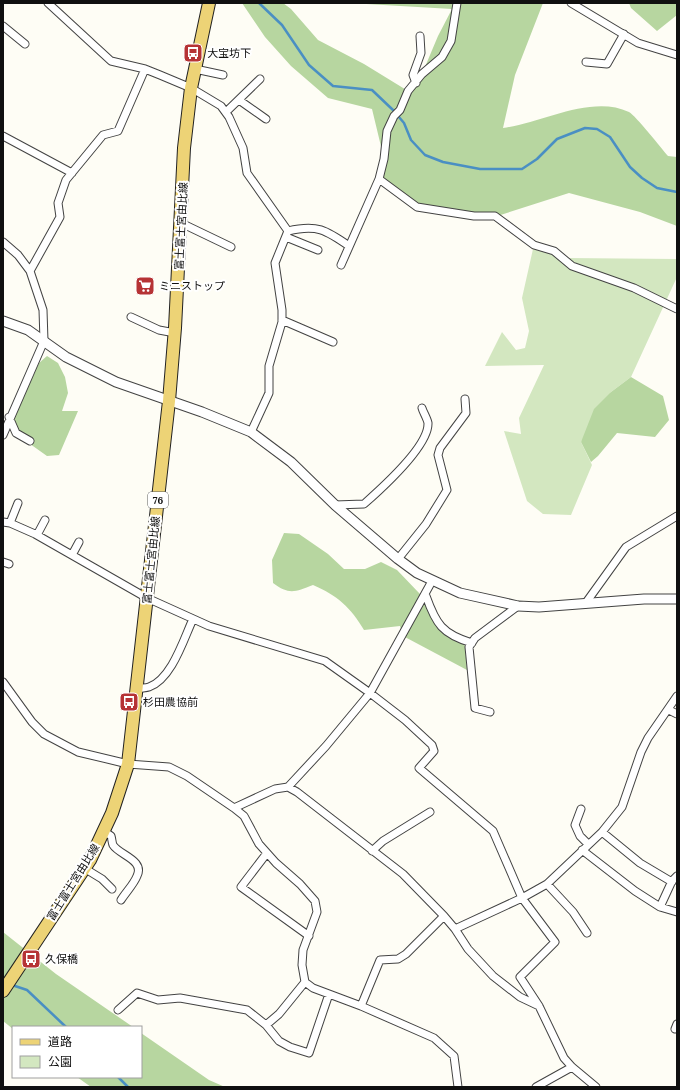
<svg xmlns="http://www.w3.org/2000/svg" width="680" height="1090" font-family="Lora,'Noto Sans JP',serif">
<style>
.green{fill:#d3e7c0}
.forest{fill:#b7d6a0}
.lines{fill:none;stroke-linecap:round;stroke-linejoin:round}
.stream{stroke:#4a8fc3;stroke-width:2.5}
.minor-casing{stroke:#434343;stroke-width:9}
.tertiary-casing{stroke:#434343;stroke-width:11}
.primary-casing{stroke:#212121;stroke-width:14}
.minor{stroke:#fff;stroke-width:7}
.tertiary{stroke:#fff;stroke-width:9}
.primary{stroke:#edd376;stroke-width:12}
.labels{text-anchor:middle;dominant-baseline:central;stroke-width:4;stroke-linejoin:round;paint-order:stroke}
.shield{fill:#fff;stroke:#585858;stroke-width:1}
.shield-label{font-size:10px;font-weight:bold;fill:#101010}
.poi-label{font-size:11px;fill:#101010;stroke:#fff;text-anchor:start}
.street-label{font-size:11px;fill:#101010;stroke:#fff}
</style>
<rect width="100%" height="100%" fill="#fefdf5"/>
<path class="green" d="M533 249 566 258 677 259V277L631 377 611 392 581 442 592 465 571 515 543 514 527 501 504 431 521 434 519 418 544 365 485 366 502 332 516 350 525 348 529 331 522 298Z"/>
<path class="forest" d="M242 3H283L291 9 318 40 364 64 408 91 422 74 438 36 452 9 349 3H543L515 75 503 128C541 123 592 94 629 112 636 116 661 148 668 156L677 157V226L640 212 569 193 494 217 423 209 382 180 385 163 372 109 328 98 291 66 265 37Z
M629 3H677V15L657 31 631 8Z
M47 356 58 363 65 377 68 393 62 411H78L59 455 47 456 9 429 39 363Z
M631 377 663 396 669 420 655 437 617 433 598 456 591 462 581 442 594 409 611 392Z
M284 533 299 534 328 554 344 569H365L381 562 397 570 420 594 435 617 462 640 465 646 467 670 403 636 400 626 364 630C351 608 337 595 313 585 295 592 289 595 273 583L272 560Z
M3 932 56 974 133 1027H13V1029L3 1021Z
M141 1033 209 1080 225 1087H91L77 1077H141Z"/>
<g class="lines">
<path class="stream" d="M259 3 282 25 309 65 333 86 372 90 393 110 404 123 411 140 425 155 443 162 480 169H522L537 159 557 139 585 128 597 129 610 137 630 167 642 178 657 188 677 192
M12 985 27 990 66 1027
M118 1077 128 1087"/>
<defs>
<path id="minor" d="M48 3 111 61 145 69 160 75 191 88 221 106 229 117 243 148 247 173 288 231
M571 3 638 43 677 55
M3 26 25 44
M586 62 607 64 624 34
M195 69 223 75
M416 83 413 75 421 53 420 36
M239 100 266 119
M226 112 260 79
M3 136 72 173
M379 179 417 207 474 216H495L534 245 554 251 572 266 634 288 677 309
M181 223 231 247
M288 231C317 224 326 230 349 246
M286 237 318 250
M3 242 18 255 30 271 43 310 44 341 3 435
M341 265 379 179 384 159 387 131 394 116 400 110 408 91 422 74 442 57 451 41 457 3
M30 271 60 217 58 203 66 180 103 135 118 131 145 69
M131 317 159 330 175 333
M282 320 333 342
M9 417 16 433 30 441
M251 432 269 393V366L282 322V310L275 263 288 231
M335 505 364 504C381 489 429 446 428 423 427 418 423 412 422 408
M3 522 10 523 35 534 147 598 209 626 325 661 370 693 405 720 432 745 434 751 419 768 493 831 522 898 555 942 520 977 539 1006
M10 523 18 503
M37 535 45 520
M72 555 79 542
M398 559 426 524 447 490 438 455 440 448 466 413 465 399
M3 562 9 564
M426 596C436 624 442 634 472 643
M585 604 626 547 677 516
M3 682 32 722 44 734 78 752 128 764 169 767 187 776 234 808 275 789 288 787 297 792 403 874 444 916 455 929 468 949 493 976 520 997 539 1006 564 1058 572 1067 596 1087
M137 689C141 688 146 688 149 687 172 679 184 638 193 619
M669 710 677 714
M490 712 475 708 469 647 475 638 518 606
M288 787 326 746 370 693 432 581
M234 808 244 816 259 844 276 863 300 884 315 901 317 912 303 950 302 965 305 982 313 988 361 1006 434 1038 454 1056 458 1087
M581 809 575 825 580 836 588 844
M104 831 111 836C112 839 112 843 113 845 119 855 145 860 137 876 134 884 126 892 121 900
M602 832 640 863 672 882
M582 850 635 891 660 907 677 912
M372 851 383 841 430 812
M267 853 241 887 309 936
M84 868 102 879 112 889
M547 884 573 912 587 933
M660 907 672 881 677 876
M455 929 522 898 547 884 602 832 622 807 641 752 648 738 677 696
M361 1006 380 960 398 959 406 954 444 916
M118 1010 137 993 158 1000 180 998 247 1010 266 1025 279 1041 290 1047 309 1053 329 994
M266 1025 279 1014 305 982
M675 1029 677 1024
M536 1087 572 1067"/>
<path id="tertiary" d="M3 321 28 330 66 357 116 382 202 412 251 432 291 462 335 505 398 559 417 573 460 593 518 606 539 607 644 599H677"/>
<path id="primary" d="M3 991 90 860 112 813 128 764 169 401 175 328 184 148 191 88 209 3"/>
</defs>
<use href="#minor" class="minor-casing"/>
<use href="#tertiary" class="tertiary-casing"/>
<use href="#primary" class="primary-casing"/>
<use href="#minor" class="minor"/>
<use href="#tertiary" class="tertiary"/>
<use href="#primary" class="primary"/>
</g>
<defs>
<symbol id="bus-square" viewBox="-11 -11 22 22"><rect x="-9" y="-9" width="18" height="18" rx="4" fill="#b63335" stroke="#fff"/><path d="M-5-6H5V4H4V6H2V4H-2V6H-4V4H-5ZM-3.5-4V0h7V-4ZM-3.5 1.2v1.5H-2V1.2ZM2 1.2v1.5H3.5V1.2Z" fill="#fff"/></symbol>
<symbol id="supermarket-square" viewBox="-11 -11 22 22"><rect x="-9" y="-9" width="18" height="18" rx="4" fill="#b63335" stroke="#fff"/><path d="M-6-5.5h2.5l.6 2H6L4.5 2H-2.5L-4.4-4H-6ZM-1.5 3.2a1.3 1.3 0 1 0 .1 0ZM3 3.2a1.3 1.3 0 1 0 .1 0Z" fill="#fff"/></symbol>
</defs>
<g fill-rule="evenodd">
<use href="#bus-square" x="182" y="42" width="22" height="22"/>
<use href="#supermarket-square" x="134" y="275" width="22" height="22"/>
<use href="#bus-square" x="118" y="691" width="22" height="22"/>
<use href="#bus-square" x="20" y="948" width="22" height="22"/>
</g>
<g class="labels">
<rect class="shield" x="148" y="492" width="20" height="16" rx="3"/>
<g class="shield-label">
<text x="158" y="500">76</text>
</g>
<g class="poi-label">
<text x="207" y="53">大宝坊下</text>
<text x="159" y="286">ミニストップ</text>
<text x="143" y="702">杉田農協前</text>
<text x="45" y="959">久保橋</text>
</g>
<g class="street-label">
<text transform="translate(181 226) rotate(-87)">富士富士宮由比線</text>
<text transform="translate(151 560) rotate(-84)">富士富士宮由比線</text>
<text transform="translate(73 882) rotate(-58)">富士富士宮由比線</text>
</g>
</g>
<rect width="680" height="1090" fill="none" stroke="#101010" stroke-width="8"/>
<rect x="12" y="1026" width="130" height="52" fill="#ffffff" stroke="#9f9f9f"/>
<rect x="20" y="1039" width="20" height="6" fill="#edd376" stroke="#9f9f9f"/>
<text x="48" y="1046" font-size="12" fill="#101010">道路</text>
<rect x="20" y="1056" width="20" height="12" fill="#d3e7c0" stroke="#9f9f9f"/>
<text x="48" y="1066" font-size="12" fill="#101010">公園</text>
</svg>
